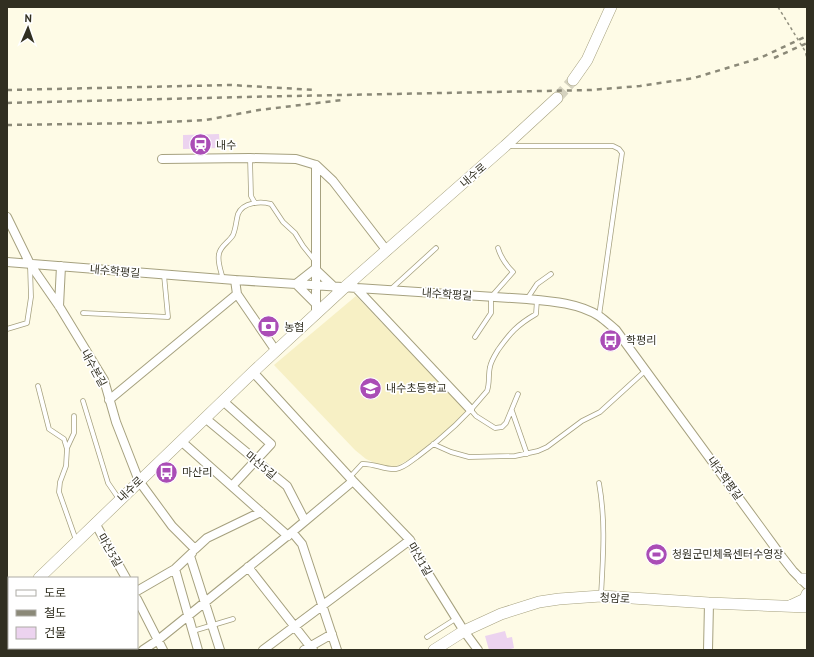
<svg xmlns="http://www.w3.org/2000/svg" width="814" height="657" font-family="'PT Sans','Noto Sans KR',sans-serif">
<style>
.built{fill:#f7f0c5}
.building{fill:#ecd3ef}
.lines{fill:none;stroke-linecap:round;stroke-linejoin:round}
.secondary-tunnel{stroke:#d5d2bf;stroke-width:11;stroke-dasharray:11 5.5;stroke-linecap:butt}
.lane-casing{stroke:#a6a17f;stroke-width:5.5}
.street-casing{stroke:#a6a17f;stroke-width:10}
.secondary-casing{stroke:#a6a17f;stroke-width:12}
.path{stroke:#92907f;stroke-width:1.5;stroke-dasharray:3 3;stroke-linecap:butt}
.lane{stroke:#fff;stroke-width:4}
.street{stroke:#fff;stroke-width:8}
.secondary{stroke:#fff;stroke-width:11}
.rail{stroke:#8b8978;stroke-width:2.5;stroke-dasharray:5 5;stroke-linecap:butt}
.labels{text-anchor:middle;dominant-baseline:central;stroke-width:3.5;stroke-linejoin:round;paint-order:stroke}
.poi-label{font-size:11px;fill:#312f21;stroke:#fff;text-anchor:start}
.street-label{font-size:11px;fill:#312f21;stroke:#fff}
</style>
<rect width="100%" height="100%" fill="#fefbe6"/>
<path class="built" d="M356 296 466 411 449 428 412 458 399 465 391 468 384 467 366 459 355 450 274 365Z"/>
<path class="building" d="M219 134 220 148 183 149V135Z
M505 631 507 638 512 637 514 648 507 650H489L485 636Z"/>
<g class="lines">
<path class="secondary-tunnel" d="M557 98 573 80"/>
<defs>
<path id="lane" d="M508 146H613L619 149 622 153 599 316
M250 158 251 196 255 203
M223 279C221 271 217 262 219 254 220 246 229 242 233 235 236 228 236 221 238 214 243 202 261 201 271 204L283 222 295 233 303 246 315 261
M390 290 436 248
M527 299 537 284 551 274
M83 313 168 317 164 275
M7 329 27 323 31 297 30 266
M475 337 491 313V297L513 272C506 265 501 258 498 248
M38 386 49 429 64 439 67 449 66 466 60 482 59 492 76 540
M83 401 108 483 119 499
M470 409 476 416 495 428 502 427 506 423 518 394
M512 411 527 454
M433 444 451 452 469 457 515 456 538 451 547 447 582 421 600 412 645 371
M67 448 74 433V416
M350 477 362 464C374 463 384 470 396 469 404 468 411 461 417 457 443 438 467 416 487 391 490 383 488 375 490 367 491 361 495 355 498 350 510 333 517 325 536 314L537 300
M599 483C606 522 603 557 601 596
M193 631 233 619
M427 637 457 618"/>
<path id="street" d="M162 159 250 158 296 159 316 165V315
M316 165 333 181 387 251
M7 217 30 264 59 306 104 380 116 422 139 481 172 526 195 549 207 538 261 512
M7 262 235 280 527 299C551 301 579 303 599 316 605 320 611 326 616 330L782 557 793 571 807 585
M235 280 237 294 276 351
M356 288 470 409
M315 303 296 284 315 269 334 287
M59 306 61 266
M253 372 353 481 410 540 426 570 464 631 478 650
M109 400 237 294
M223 401 271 444 232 486
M205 418 287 486 305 521
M181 441 288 536
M95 523 126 578
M292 532 302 544 337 650
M190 556 220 650
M248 567 313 650
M175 569 198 650
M137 591 175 569 192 553
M137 599 163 650
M25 648 26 650
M143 650 158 640 292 532 353 481
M263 650 410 540
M304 650 332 634
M708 650 709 603"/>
<path id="secondary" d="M573 80 587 60 611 7
M39 578 253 372 345 287 505 146 557 98
M802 579H807
M790 606 805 599 807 594
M7 609 9 607
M434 650 464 631 501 614 539 602 559 599 601 596 709 603 807 607"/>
</defs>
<use href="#lane" class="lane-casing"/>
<use href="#street" class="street-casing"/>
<use href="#secondary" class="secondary-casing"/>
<path class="path" d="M778 7 805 51 807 58"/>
<use href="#lane" class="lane"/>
<use href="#street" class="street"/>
<use href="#secondary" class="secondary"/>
<path class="rail" d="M774 58 807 43
M7 90 231 85 315 90
M7 103 243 97 591 90 640 86 694 78 760 58 807 36
M7 125 143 123 206 120 259 110 342 100"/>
</g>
<defs>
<symbol id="station-disc" viewBox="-11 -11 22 22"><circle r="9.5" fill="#aa4db6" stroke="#fff"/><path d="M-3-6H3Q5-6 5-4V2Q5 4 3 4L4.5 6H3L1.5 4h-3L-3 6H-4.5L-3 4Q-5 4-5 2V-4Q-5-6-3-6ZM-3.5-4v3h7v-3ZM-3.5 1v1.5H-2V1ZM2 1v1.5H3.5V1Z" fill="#fff"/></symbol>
<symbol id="bank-disc" viewBox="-11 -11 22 22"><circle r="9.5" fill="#aa4db6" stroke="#fff"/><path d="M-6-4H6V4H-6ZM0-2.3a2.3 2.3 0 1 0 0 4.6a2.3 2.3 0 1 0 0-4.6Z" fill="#fff"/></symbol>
<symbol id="bus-disc" viewBox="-11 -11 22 22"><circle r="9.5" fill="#aa4db6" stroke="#fff"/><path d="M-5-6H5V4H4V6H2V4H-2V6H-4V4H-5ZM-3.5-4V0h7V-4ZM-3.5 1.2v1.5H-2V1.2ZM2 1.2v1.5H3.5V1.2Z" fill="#fff"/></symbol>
<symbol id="school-disc" viewBox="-11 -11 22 22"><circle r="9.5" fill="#aa4db6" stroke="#fff"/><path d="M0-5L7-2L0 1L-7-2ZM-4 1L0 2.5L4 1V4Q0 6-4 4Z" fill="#fff"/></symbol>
<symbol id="stadium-disc" viewBox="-11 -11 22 22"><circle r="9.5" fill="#aa4db6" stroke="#fff"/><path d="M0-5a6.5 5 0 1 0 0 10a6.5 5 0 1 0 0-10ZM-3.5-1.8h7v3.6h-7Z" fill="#fff"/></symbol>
</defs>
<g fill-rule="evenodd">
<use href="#station-disc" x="188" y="132" width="25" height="25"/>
<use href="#bank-disc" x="256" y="314" width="25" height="25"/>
<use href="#bus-disc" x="598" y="328" width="25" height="25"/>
<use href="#school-disc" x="358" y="376" width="25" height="25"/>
<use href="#bus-disc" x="154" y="460" width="25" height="25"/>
<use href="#stadium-disc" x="644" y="542" width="25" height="25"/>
</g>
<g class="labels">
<g class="poi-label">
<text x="216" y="145">내수</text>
<text x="284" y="327">농협</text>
<text x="626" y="340">학평리</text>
<text x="386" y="388">내수초등학교</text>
<text x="182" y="472">마산리</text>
<text x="672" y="554">청원군민체육센터수영장</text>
</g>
<g class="street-label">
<text transform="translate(473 175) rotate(-41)">내수로</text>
<text transform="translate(115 271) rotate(5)">내수학평길</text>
<text transform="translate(447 294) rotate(4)">내수학평길</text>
<text transform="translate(94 368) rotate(61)">내수본길</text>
<text transform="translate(261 465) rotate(40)">마산5길</text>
<text transform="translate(725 478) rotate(54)">내수학평길</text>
<text transform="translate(130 489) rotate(-44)">내수로</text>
<text transform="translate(110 550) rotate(60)">마산3길</text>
<text transform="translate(420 559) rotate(60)">마산1길</text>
<text transform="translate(615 598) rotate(3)">청암로</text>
</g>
</g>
<rect width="814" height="657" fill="none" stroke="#312f21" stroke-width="16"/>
<rect x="8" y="577" width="130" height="72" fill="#ffffff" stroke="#adaca6"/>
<rect x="16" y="590" width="20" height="6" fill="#ffffff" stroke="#adaca6"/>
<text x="44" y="597" font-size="12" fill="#312f21">도로</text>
<rect x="16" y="610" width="20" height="6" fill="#8b8978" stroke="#adaca6"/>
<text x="44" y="617" font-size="12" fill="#312f21">철도</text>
<rect x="16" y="627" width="20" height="12" fill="#ecd3ef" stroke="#adaca6"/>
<text x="44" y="637" font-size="12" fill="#312f21">건물</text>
<g transform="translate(28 28) rotate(2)" stroke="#ffffff" stroke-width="3" paint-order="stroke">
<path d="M0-3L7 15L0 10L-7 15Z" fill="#312f21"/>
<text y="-6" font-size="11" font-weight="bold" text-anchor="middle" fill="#312f21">N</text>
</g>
</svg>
